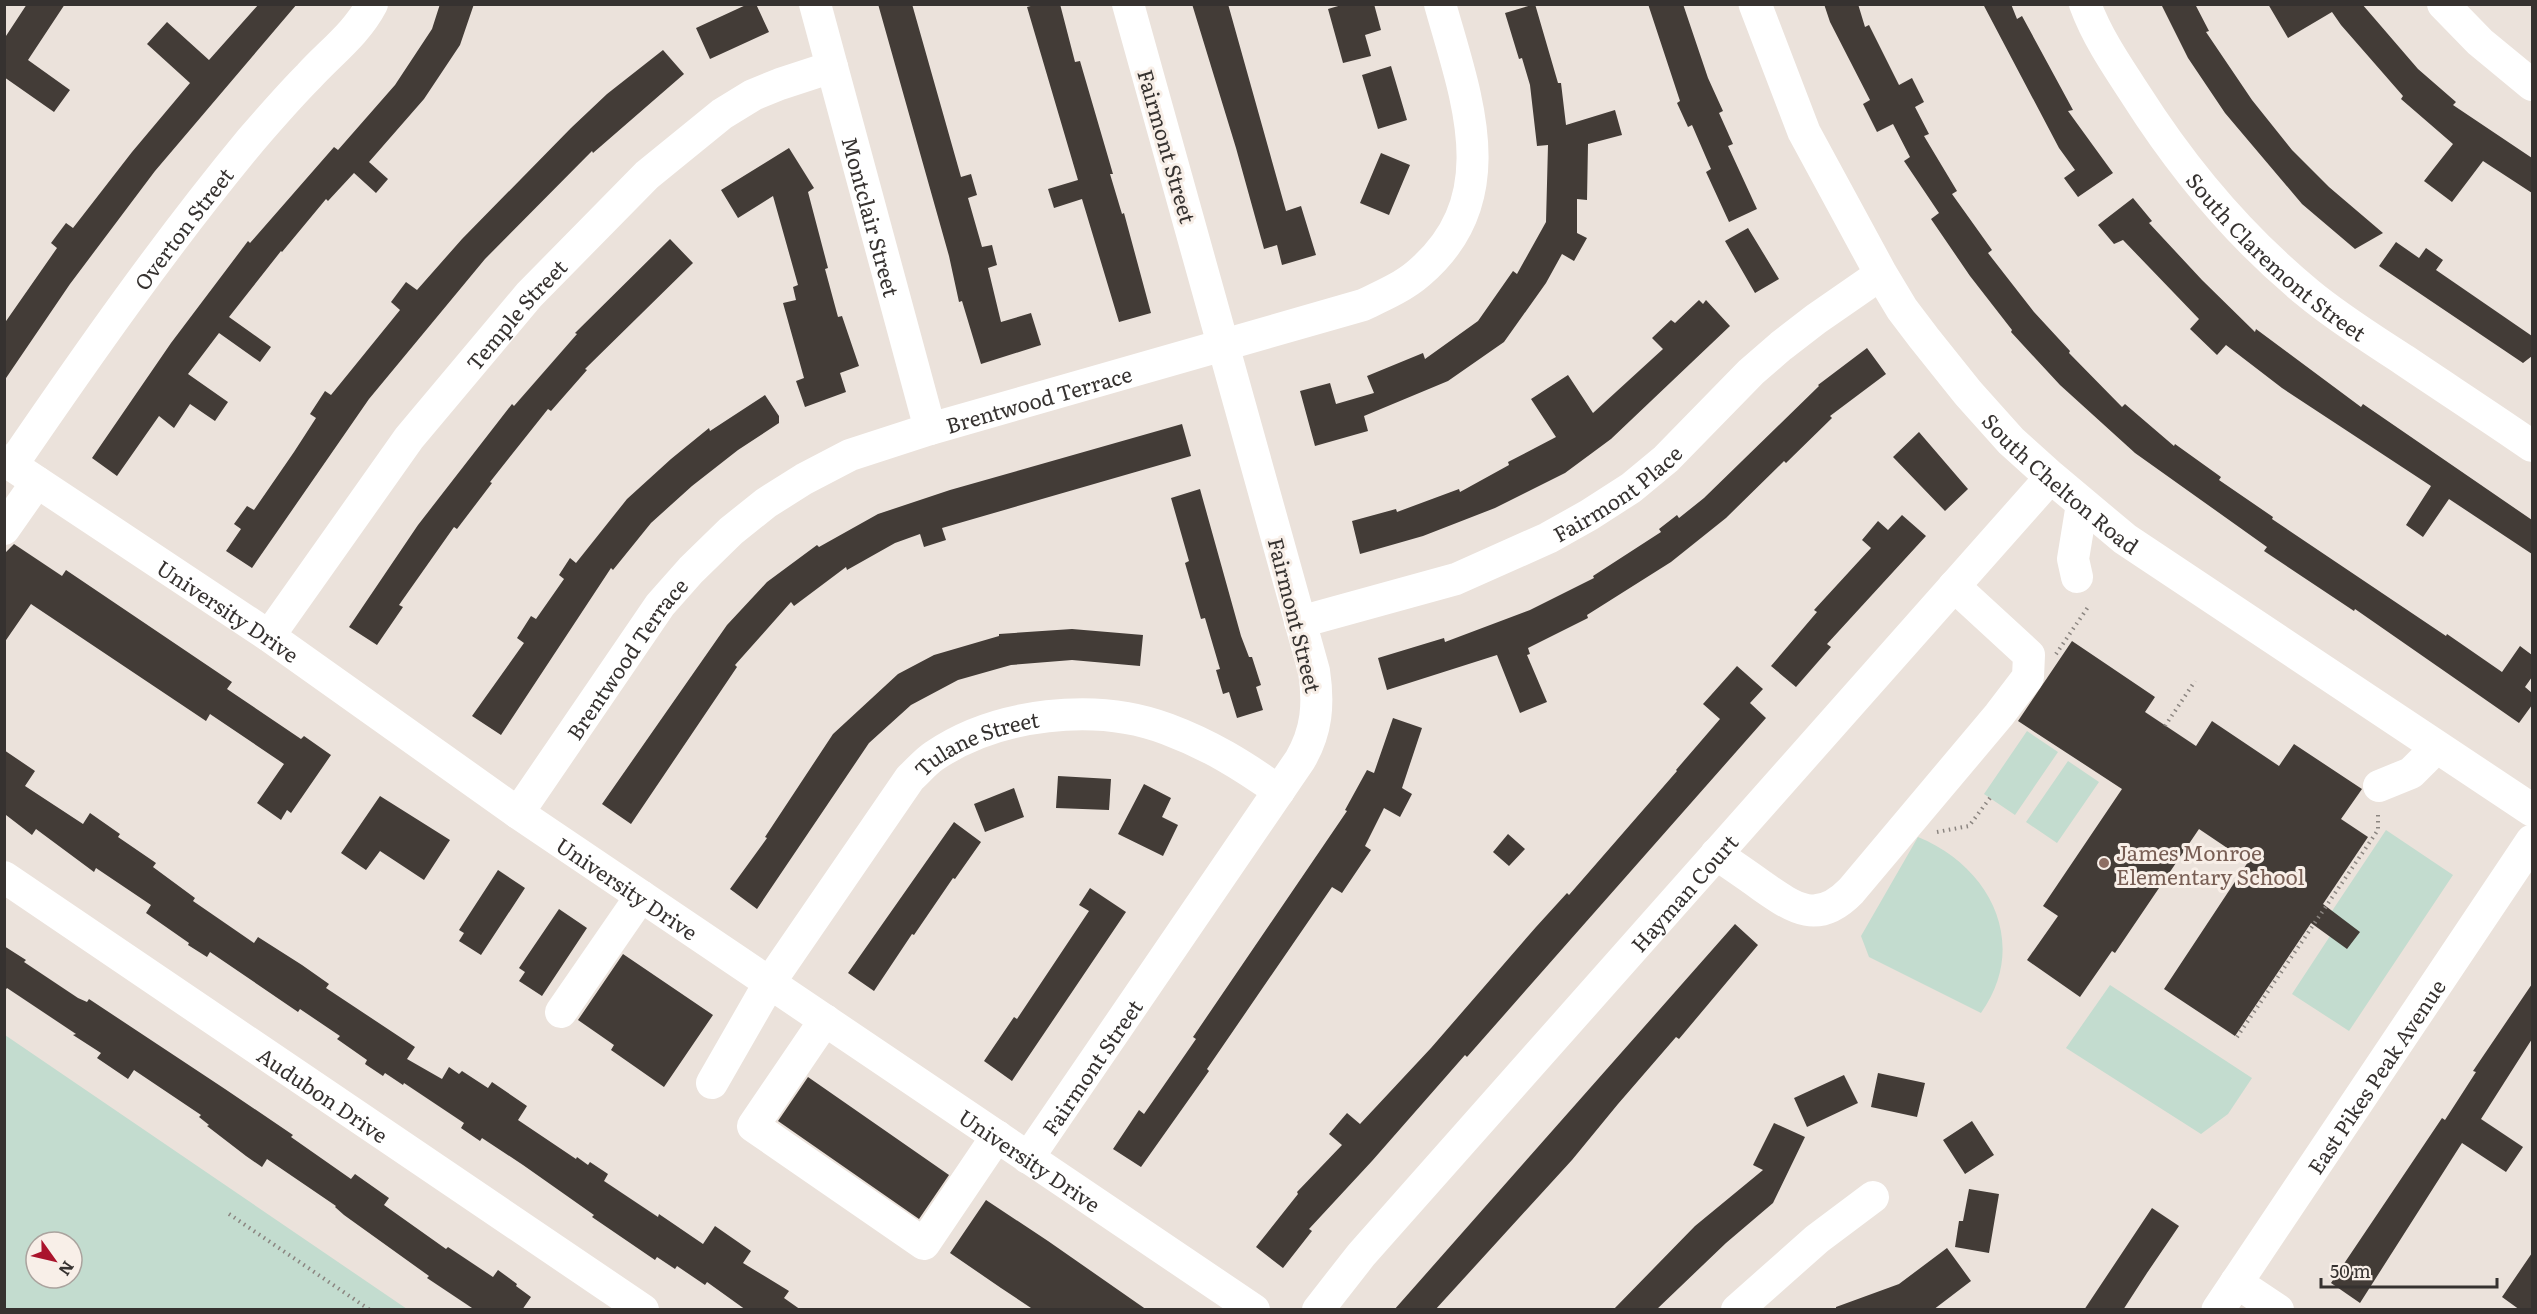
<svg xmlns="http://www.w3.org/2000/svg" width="2537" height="1314" font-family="Literata,serif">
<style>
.green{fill:#c3dccf;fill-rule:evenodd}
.building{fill:#433c37}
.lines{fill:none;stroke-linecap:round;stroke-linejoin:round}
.path{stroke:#8b8580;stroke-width:4;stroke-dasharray:1.5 4.5;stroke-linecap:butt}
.minor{stroke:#fff;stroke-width:32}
.major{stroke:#fff;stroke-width:33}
.education-dot{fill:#8d6e63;stroke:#f8efe8;stroke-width:2}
.labels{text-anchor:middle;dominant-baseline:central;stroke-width:6;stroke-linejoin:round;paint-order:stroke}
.street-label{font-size:21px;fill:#363230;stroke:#f8efe8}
.education-label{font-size:21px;fill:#785e54;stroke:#f8efe8;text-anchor:start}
</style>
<rect width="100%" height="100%" fill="#ebe2db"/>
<path class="green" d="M2027 731 2058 752 2015 815 1984 794Z
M2068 761 2099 782 2057 843 2026 822Z
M2386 830 2453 875 2349 1031 2292 994 2332 933 2322 926Z
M1918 837C1990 866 2030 944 1981 1013L1869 957 1861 936Z
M2110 985 2252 1078 2228 1114 2201 1134 2066 1048Z
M4 1035H5L407 1309H5ZM36 1242H72V1278H36Z"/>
<path class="building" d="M27 4H65L28 60 70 90 54 112 4 77V39Z
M259 4H297L155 171 70 284 4 381V324L57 248 51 243 66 223 73 228 132 152 190 83 147 44 167 22 209 60Z
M440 4H474L460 45 424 99 369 162 388 179 376 193 354 173 328 201 326 199 282 252 281 251 229 317 271 347 260 362 219 333 188 374 228 402 215 421 190 404 174 428 159 416 117 476 92 458 171 343 248 241 250 243 334 147 338 150 395 85 432 29Z
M748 4H756L769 32 710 59 696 28Z
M878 4H912L961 177 971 174 977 195 968 198 982 247 992 245 997 265 988 268 1001 322 1031 313 1041 345 981 364 962 301 959 302 949 256Z
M1038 4H1060L1075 62 1080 61 1113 174H1110L1122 214 1124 213 1151 313 1119 322 1082 199 1054 208 1048 189 1078 180 1027 7Z
M1192 4H1228L1286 211 1301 206 1316 255 1282 265 1277 245 1264 249 1236 148Z
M1345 4H1374L1381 30 1365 35 1371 56 1343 63 1328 9Z
M1535 4 1558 83H1561L1566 125 1615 110 1622 135 1588 144 1587 200 1577 199V233L1587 238 1574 261 1562 254 1546 283 1504 342 1448 381 1364 416 1368 431 1315 446 1300 391 1330 383 1336 404 1374 393 1367 376 1423 353 1425 359 1478 321 1513 271 1517 274 1546 222 1548 145 1537 146 1530 85 1522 58 1519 59 1505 13Z
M1648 4H1683L1708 78 1723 111 1719 113 1733 144 1728 146 1757 209 1729 222 1706 172 1711 169 1692 125 1688 127 1677 103 1680 101Z
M1824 4H1858L1865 27 1869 25 1899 85 1912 78 1924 102 1915 107 1929 134 1924 136 1957 191 1952 194 1992 250 1988 253 2034 312 2070 351 2069 353 2122 407 2125 404 2174 446 2175 444 2221 477 2219 480 2273 517 2272 519 2446 636 2447 634 2502 672 2520 646 2532 655V677L2525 687 2532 693V705L2519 723 2355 609 2354 611 2264 551 2267 547 2135 453 2060 385 2011 332 2012 330 1970 276 1931 219 1939 213 1904 161 1910 157 1893 124 1877 132 1863 104 1870 100 1830 22Z
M1983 4H2011L2017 19 2022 16 2073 110 2068 111 2113 173 2078 197 2064 178 2075 170 2059 148Z
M2161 4H2195L2209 31 2206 32 2252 100 2292 150 2329 187 2383 233 2355 249 2302 204 2225 113 2188 58Z
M2268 4H2362L2418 69 2456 102 2453 105 2532 158V193L2483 161 2452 202 2424 181 2453 144 2401 99 2403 96 2341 25 2332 12 2288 38Z
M663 50 684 74 593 153 592 151 485 259 369 399 252 568 226 551 241 529 234 524 247 506 254 510 294 452 316 418 310 414 325 391 331 395 400 310 391 302 406 282 417 290 462 239 571 128 607 94Z
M1391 66 1407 120 1378 129 1362 75Z
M789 148 814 188 808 192 828 268 825 269 838 317 842 316 859 366 840 373 846 392 805 407 796 381 804 378 783 303 796 300 793 287 798 285 773 196 738 218 721 190Z
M1381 153 1410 165 1389 215 1360 203Z
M2133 198 2152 221 2149 223 2202 280 2255 332 2256 329 2361 407 2363 404 2532 520V554L2449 499 2423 537 2406 525 2431 486 2282 388 2226 345 2217 355 2190 329 2199 319 2123 240 2114 244 2098 225Z
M1748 228 1779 279 1755 293 1725 241Z
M670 239 693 263 585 369 587 370 551 411 548 409 490 482 492 483 457 529 454 527 399 605 403 607 377 645 349 627 418 525 512 404 514 406 577 334 575 333Z
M2396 242 2419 258 2426 248 2443 260 2436 270 2532 336V356L2523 363 2379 266Z
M1699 300 1703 304 1706 300 1730 326 1611 439 1565 473 1495 508 1423 536 1360 554 1352 521 1396 509 1397 512 1459 489 1460 492 1509 465 1508 462 1556 437 1531 399 1568 375 1593 413 1663 349 1652 338 1671 320 1675 323Z
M1867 348 1886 374 1830 416 1832 418 1786 463 1784 461 1726 518 1671 562 1587 615 1588 618 1528 648 1530 654 1527 655 1547 702 1520 713 1497 655 1387 690 1378 658 1444 638 1445 642 1530 610 1594 578 1593 576 1661 532 1659 529 1677 515 1679 518 1704 498 1819 386 1818 385Z
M765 395 779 416V423L738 450 692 486 651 523 613 570 611 568 501 735 472 716 524 643 517 638 531 616 536 619 564 579 559 575 570 558 576 563 627 499 671 459 709 428 710 431Z
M1182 424 1191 456 942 528 946 540 924 547 920 534 895 543 847 570 846 567 794 606 791 602 735 665 737 667 631 824 602 804 727 625 767 582 817 545 819 547 878 514 950 490Z
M1919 432 1968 489 1945 511 1893 457Z
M1200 489 1241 636 1249 657H1252L1261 685 1256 687 1263 710 1237 718 1229 692 1223 694 1216 670 1220 669 1205 618 1201 619 1185 563 1189 561 1171 498Z
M1902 515 1926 536 1827 644 1831 647 1796 687 1771 666 1817 612 1814 610 1871 548 1862 540 1878 521 1888 530Z
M14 544 62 576 66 570 232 682 227 689 301 739 304 736 331 755 291 813 287 810 281 820 257 803 284 764 210 714 206 721 31 604 4 643V554Z
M1072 629 1143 635 1140 666 1072 660 1011 665 958 680 911 705 869 743 757 909 730 889 767 838 765 837 833 734 898 674 934 655 999 636V634Z
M2072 641 2155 697 2145 712 2196 746 2212 721 2279 766 2294 744 2362 789 2341 819 2368 837 2323 904 2360 932 2347 949 2311 923 2235 1036 2164 989 2248 862 2199 829 2115 953 2112 951 2080 997 2027 960 2058 916 2043 906 2122 789 2018 721Z
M1737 666 1763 689 1750 703 1766 718 1467 1057 1465 1055 1372 1161 1309 1229 1312 1231 1283 1268 1256 1247 1298 1194 1297 1192 1342 1145 1329 1134 1347 1113 1360 1124 1431 1048 1536 927 1567 893 1569 895 1677 771 1676 770 1720 719 1703 704Z
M1393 718 1422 728 1402 788 1412 794 1400 817 1384 808 1365 846 1371 850 1342 893 1332 887 1207 1069 1209 1071 1141 1167 1113 1149 1139 1110 1144 1114 1196 1039 1193 1037 1347 811 1345 810 1367 770 1374 773Z
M4 750 35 771 25 786 83 824 90 813 120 834 118 837 156 863 153 867 195 898 193 901 254 943 258 937 302 965 329 984 326 988 415 1047 407 1059 442 1079 449 1067 459 1074 462 1071 488 1088 492 1082 527 1106 518 1120 576 1159 577 1157 588 1165 590 1162 608 1174 604 1181 658 1217 659 1214 703 1244 715 1226 751 1251 743 1263 789 1291 784 1298 801 1310H746L707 1282 705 1285 677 1266 675 1269 657 1257 655 1260 592 1217 594 1215 523 1165 482 1138 480 1141 461 1128 464 1123 404 1083 403 1085 385 1073 383 1076 365 1064 367 1060 337 1039 340 1036 300 1009 298 1012 210 952 207 957 188 945 189 943 146 913 151 905 96 868 94 872 36 829 32 835 6 815 4 817Z
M1058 776 1111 779 1109 810 1056 808Z
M1144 784 1171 798 1162 817 1178 825 1163 856 1118 834Z
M1014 788 1024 817 985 832 974 804Z
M380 796 450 840 424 880 380 851 366 870 341 853Z
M954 822 981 842 955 879 953 878 914 935 912 934 874 991 848 973Z
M1508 834 1525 849 1509 866 1493 852Z
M498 870 525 888 481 955 459 941 464 933 459 930Z
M1090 888 1126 912 1012 1081 984 1061 1014 1017 1017 1019 1089 911 1079 905Z
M559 909 587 928 542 996 519 981 525 972 519 968Z
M1735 924 1758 945 1679 1039 1676 1037 1618 1104 1572 1160 1435 1310H1394Z
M4 946 26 960 24 962 78 998 87 1002 89 999 225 1089 293 1135 291 1137 351 1179 355 1174 389 1198 384 1205 446 1249 448 1247 493 1277 498 1270 517 1284 516 1286 531 1297 522 1310H475L427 1278 429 1276 344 1215 335 1207 336 1206 267 1159 262 1167 246 1156 207 1126 209 1125 199 1117 201 1115 134 1070 128 1079 97 1058 101 1053 73 1035 76 1034 7 988 4 992Z
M623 954 713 1015 664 1087 611 1050 614 1045 578 1020Z
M2532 984V1039L2481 1119 2523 1147 2506 1172 2462 1143 2360 1303 2331 1283 2442 1118 2445 1120 2476 1072 2473 1071Z
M1878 1073 1925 1083 1917 1117 1871 1107Z
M1844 1075 1858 1103 1807 1127 1794 1098Z
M808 1077 949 1175 919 1219 778 1121Z
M1972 1121 1994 1155 1965 1174 1943 1140Z
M1774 1123 1805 1137 1773 1203 1726 1243 1656 1310H1613L1695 1226 1763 1170 1753 1165Z
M1969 1189 1999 1194 1989 1253 1955 1247 1959 1221H1963Z
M986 1200 1048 1241 1147 1310H1034L1001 1288 950 1253Z
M2152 1208 2179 1226 2147 1273 2123 1310H2084Z
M1947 1248 1971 1281 1933 1310H1836V1307L1899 1284Z
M2532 1253V1310H2520L2502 1297Z"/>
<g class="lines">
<path class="path" d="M2056 654 2088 607
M2165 726 2195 681
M1937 832 1969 826 1990 798
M2237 1037 2378 830V811
M229 1214 370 1310"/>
<g class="minor">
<path id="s1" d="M815 4 930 429"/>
<path id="s2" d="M2085 4C2097 37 2117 66 2136 95 2183 169 2240 237 2308 293 2338 318 2372 339 2404 360 2447 389 2490 417 2532 446"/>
<path d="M2443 4 2480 42 2532 85"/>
<path id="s3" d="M4 460 269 636 518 813 1254 1310"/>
<path id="s4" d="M12 465C88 354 165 244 251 140 270 118 289 96 309 76 330 53 357 33 372 4"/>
<path d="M4 529 37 482"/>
<path d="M2077 577 2073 559 2082 504"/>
<path id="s5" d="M1300 622 1456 579 1548 538 1589 515 1631 488 1666 459 1751 372 1781 346 1816 319 1881 274"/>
<path id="s6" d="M269 636 409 438 529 295 647 175 722 114 753 95 780 84 832 67"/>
<path d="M2379 786 2411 773 2437 747"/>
<path id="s7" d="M518 813 660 605 691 570 731 531 766 503 804 479 850 455 930 429 1363 305C1382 296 1403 287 1419 273 1507 198 1466 97 1440 4"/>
<path d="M1716 854C1732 865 1747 875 1762 886 1795 909 1818 925 1851 891L1999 715 2028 677 2029 655 1954 586"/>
<path id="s8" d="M4 877 643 1310"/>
<path d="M561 1012 641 896"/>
<path d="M825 1020 753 1126 924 1244 997 1136"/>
<path id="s9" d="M712 1083 770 982 910 778C918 771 925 762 934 756 997 713 1096 702 1167 729 1210 745 1242 765 1279 791"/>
<path id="s10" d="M1028 1158 1300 760C1317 731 1319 704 1314 671L1128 4"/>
<path d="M2236 1282 2278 1310"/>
<path id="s11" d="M1318 1310 1361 1255 2051 477"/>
<path d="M1737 1310 1817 1239 1873 1197"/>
</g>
<g class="major">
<path id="s12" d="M1755 4 1804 132 1881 274 1902 309 1924 338 1968 393 2011 441 2051 477 2125 539 2532 810"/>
<path id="s13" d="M2218 1310 2532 841"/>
</g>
</g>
<circle class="education-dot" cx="2104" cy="863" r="6"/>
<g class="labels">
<g class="street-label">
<text transform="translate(1168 146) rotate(74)">Fairmont Street</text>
<text stroke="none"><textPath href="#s1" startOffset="220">Montclair Street</textPath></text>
<text stroke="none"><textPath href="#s4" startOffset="292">Overton Street</textPath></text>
<text stroke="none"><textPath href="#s2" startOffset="320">South Claremont Street</textPath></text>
<text stroke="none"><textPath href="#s6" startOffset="406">Temple Street</textPath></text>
<text stroke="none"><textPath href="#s7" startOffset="693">Brentwood Terrace</textPath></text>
<text stroke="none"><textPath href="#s12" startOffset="576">South Chelton Road</textPath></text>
<text stroke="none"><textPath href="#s5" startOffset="345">Fairmont Place</textPath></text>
<text stroke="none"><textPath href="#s3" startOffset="270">University Drive</textPath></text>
<text transform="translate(1296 615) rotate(76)">Fairmont Street</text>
<text stroke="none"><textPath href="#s7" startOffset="189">Brentwood Terrace</textPath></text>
<text stroke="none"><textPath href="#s9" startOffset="441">Tulane Street</textPath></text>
<text stroke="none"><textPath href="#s3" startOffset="756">University Drive</textPath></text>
<text stroke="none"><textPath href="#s11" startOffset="555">Hayman Court</textPath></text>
<text stroke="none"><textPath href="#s10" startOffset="111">Fairmont Street</textPath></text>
<text stroke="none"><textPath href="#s13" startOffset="282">East Pikes Peak Avenue</textPath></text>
<text stroke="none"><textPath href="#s8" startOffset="386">Audubon Drive</textPath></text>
<text stroke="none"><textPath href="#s3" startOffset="1242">University Drive</textPath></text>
</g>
<g class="education-label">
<text x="2116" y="851">James Monroe<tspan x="2116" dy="24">Elementary School</tspan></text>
</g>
</g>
<rect width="2537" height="1314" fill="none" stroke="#363230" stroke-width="12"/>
<g transform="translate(54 1260) rotate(124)"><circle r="28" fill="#f8efe8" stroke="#aaa39e" stroke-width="1.5"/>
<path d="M0-4.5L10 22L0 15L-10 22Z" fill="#aa142c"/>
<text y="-9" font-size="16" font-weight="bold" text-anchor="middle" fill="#363230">N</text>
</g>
<path d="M2321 1278v9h176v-9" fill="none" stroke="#363230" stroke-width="3"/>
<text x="2330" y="1278" font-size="18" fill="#363230" stroke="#f8efe8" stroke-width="4.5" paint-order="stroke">50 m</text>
</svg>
